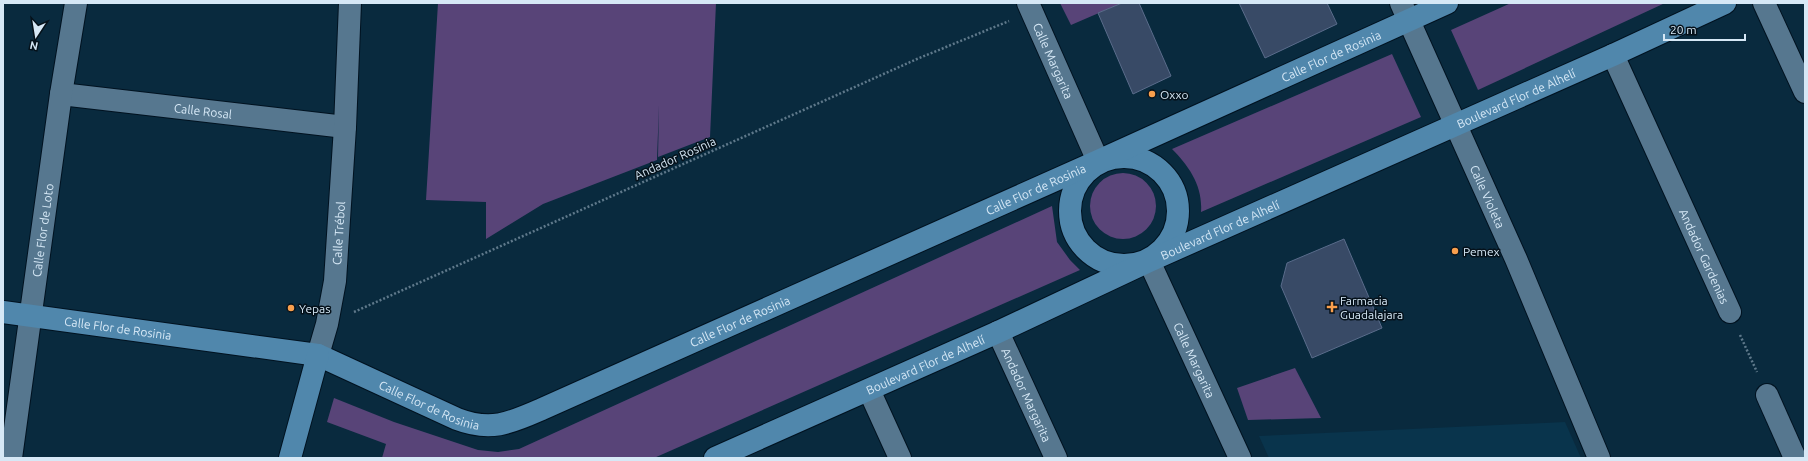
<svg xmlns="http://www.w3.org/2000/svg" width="1808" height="461" font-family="Ubuntu,sans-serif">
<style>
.built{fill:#09344c}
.green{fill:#584478}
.building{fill:#384a66;stroke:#5a6c8b}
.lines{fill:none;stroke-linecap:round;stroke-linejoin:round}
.minor-casing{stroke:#001220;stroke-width:24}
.major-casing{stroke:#001220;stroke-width:24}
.path{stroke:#5f798b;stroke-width:2.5;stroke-dasharray:2 2;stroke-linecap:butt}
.minor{stroke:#56778f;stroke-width:22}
.major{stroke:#5087ac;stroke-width:22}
.poi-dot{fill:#f99f4d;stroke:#05111a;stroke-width:1.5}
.labels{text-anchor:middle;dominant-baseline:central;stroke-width:3;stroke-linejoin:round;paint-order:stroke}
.street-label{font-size:12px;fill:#d6e8f6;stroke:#05111a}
.poi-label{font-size:12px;fill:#d6e8f6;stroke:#05111a;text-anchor:start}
</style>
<rect width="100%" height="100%" fill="#092a3e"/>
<path class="built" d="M1565 422 1581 458H1269L1259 436Z"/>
<path class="green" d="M438 3H716L710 137 658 157 659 105 657 160 543 204 486 239V202L426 200Z
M1060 3H1122L1071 25Z
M1511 3H1665L1478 90 1451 30Z
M1392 54 1421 117 1201 212C1203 186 1189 166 1172 149Z
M1090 206a33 33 0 1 1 66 0a33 33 0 1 1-66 0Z
M1052 206 1057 242 1070 260 1080 270 654 458H382L386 444 327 422 334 398 394 422 478 450 498 452 519 449Z
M1295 368 1321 418 1248 420 1237 388Z"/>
<path class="building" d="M1122 3H1139L1171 76 1133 94 1098 13Z
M1239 3H1327L1337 24 1265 58Z
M1344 239 1382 328 1312 358 1281 286 1287 263Z"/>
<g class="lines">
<defs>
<g id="minor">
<path id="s1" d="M1028 3 1098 161"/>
<path id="s2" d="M1401 3 1516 259 1599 458"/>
<path d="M1764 3 1805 92"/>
<path id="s3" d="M1613 55 1730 312"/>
<path id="s4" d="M61 94 345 127"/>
<path id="s5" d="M1149 261 1240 458"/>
<path id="s6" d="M998 332 1056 458"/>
<path id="s7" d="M318 355 327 324 335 281 345 127 350 3"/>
<path d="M869 390 900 458"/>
<path d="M1767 395 1795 458"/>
<path id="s8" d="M11 458 61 94 76 3"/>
</g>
<g id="major">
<circle cx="1124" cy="211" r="54"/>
<path id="s9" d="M3 312 318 355 457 419C491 432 510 423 542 409L1098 161 1447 3"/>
<path d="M290 458 318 355"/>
<path id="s10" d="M715 458 998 332 1149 261 1613 55 1725 3"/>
</g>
</defs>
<use href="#minor" class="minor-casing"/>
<use href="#major" class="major-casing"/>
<path class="path" d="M354 312 917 59 1009 21
M1740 335 1757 372"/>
<use href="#minor" class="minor"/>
<use href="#major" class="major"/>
</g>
<g class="poi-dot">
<circle cx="1152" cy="94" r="4"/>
<circle cx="1455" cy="251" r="4"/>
<path d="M1330 301h4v4h4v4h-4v4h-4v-4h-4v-4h4z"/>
<circle cx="291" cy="308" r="4"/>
</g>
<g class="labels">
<g class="street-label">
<text stroke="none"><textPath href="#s9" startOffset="1424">Calle Flor de Rosinia</textPath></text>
<text stroke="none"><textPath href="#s1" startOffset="63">Calle Margarita</textPath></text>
<text stroke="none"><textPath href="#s10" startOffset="878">Boulevard Flor de Alhelí</textPath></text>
<text stroke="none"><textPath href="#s4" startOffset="143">Calle Rosal</textPath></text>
<text transform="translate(675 158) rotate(-24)">Andador Rosinia</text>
<text stroke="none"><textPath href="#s9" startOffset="1100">Calle Flor de Rosinia</textPath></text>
<text stroke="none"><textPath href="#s2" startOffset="212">Calle Violeta</textPath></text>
<text stroke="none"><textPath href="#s10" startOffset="554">Boulevard Flor de Alhelí</textPath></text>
<text stroke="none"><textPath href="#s8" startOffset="230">Calle Flor de Loto</textPath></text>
<text stroke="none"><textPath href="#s7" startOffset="124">Calle Trébol</textPath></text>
<text stroke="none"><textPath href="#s3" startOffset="221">Andador Gardenias</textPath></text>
<text stroke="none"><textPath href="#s9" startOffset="776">Calle Flor de Rosinia</textPath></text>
<text stroke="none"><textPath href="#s9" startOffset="116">Calle Flor de Rosinia</textPath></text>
<text stroke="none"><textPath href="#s5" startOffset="109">Calle Margarita</textPath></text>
<text stroke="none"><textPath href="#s10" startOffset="230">Boulevard Flor de Alhelí</textPath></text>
<text stroke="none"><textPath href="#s6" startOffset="69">Andador Margarita</textPath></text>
<text stroke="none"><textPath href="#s9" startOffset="440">Calle Flor de Rosinia</textPath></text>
</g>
<g class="poi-label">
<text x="1160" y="94">Oxxo</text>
<text x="1463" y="251">Pemex</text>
<text x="1340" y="300">Farmacia<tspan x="1340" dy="14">Guadalajara</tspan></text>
<text x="299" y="308">Yepas</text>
</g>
</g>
<rect width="1808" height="461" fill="none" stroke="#d6e8f6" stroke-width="8"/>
<g transform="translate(36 36) rotate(192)" stroke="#05111a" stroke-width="3" paint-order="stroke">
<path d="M0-3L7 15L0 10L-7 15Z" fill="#d6e8f6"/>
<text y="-6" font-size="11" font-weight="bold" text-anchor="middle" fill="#d6e8f6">N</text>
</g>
<path d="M1664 34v6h81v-6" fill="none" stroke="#d6e8f6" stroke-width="2"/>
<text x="1670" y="34" font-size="12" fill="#d6e8f6" stroke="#05111a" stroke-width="3" paint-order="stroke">20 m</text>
</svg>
